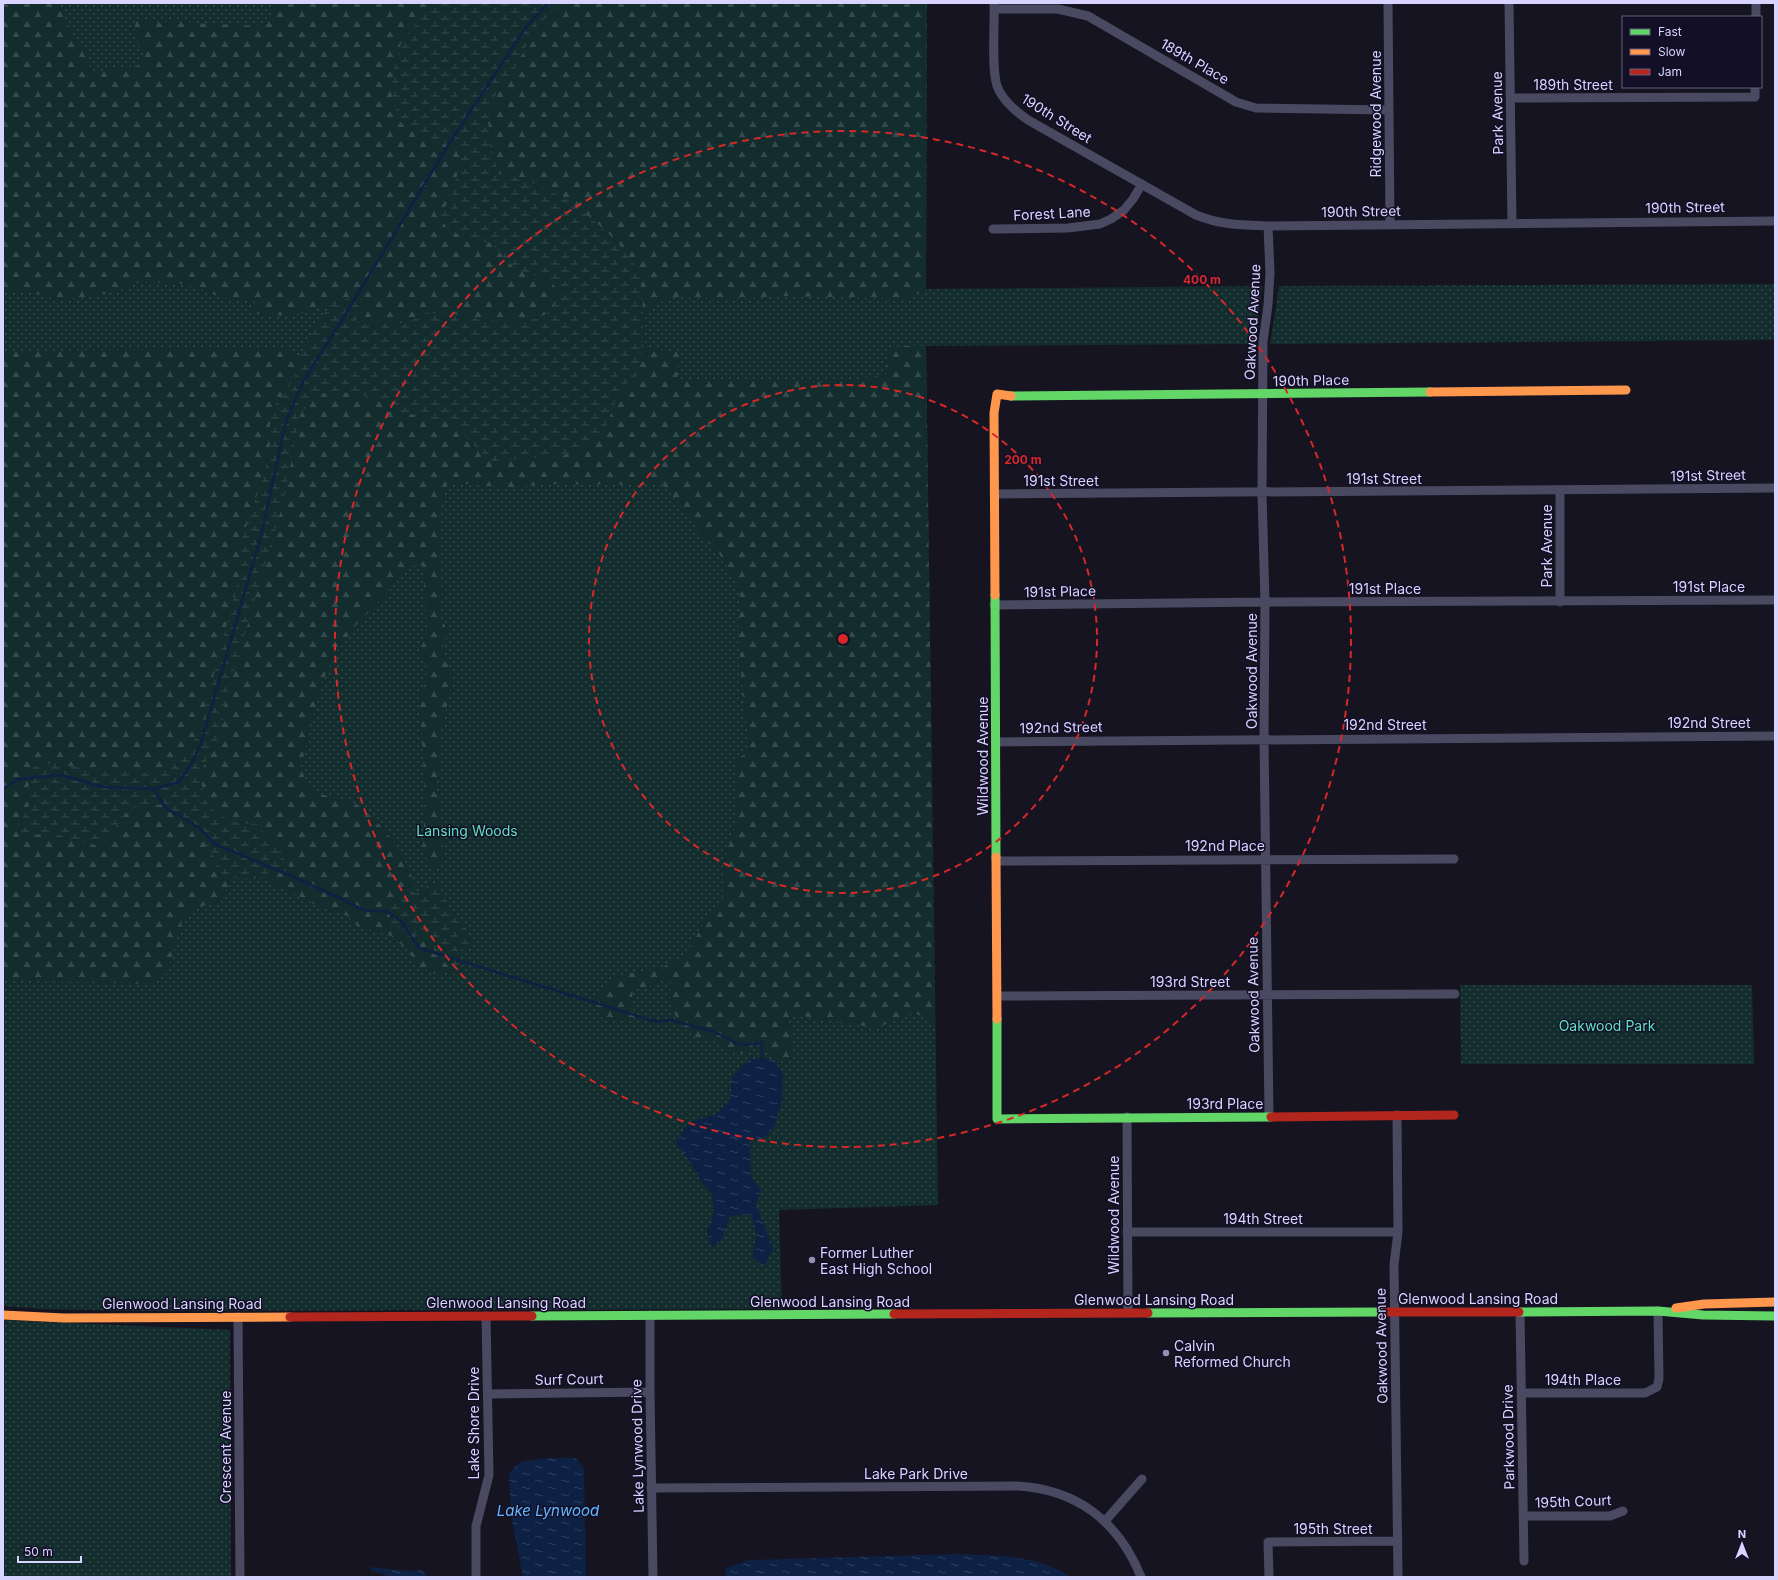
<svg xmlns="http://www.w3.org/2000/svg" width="1778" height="1580" font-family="Inter,sans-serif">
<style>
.green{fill:url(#green-dots)}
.forest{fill:url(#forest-firs)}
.wetland{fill:url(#wetland-marsh)}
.water{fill:url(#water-ripples)}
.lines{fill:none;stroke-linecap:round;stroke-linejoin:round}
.stream{stroke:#0d2144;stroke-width:2.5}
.street{stroke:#4a4962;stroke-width:9}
.fast{stroke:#63d668;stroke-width:9}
.slow{stroke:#ff974d;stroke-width:9}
.jam{stroke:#b3261e;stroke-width:9}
.ring{fill:none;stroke:#d62828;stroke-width:2;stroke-dasharray:7 5}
.poi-dot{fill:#9591b1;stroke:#130f26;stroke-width:1.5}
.labels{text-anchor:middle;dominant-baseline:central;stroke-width:3;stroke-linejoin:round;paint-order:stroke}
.street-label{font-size:14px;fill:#d9d4ff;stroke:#130f26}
.park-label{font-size:14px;fill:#5fe0c0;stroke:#130f26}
.poi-label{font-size:14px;fill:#d9d4ff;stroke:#130f26;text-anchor:start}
.water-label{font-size:15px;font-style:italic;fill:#62b6ff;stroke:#130f26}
.centre{fill:#d62828;stroke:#130f26;stroke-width:2}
.ring-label{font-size:12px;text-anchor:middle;font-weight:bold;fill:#d62828;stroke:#130f26;stroke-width:3;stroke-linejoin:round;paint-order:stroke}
</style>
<defs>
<pattern id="green-dots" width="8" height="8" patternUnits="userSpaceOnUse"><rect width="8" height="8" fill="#132c2d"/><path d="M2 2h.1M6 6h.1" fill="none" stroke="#354a4c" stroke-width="1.8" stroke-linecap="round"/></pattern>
<pattern id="forest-firs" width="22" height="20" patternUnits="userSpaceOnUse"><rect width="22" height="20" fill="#132c2d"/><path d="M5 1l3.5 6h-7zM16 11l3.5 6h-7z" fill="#354a4c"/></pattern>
<pattern id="wetland-marsh" width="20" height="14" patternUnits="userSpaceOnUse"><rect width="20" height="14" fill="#132c2d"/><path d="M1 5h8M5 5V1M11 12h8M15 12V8" fill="none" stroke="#354a4c"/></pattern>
<pattern id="water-ripples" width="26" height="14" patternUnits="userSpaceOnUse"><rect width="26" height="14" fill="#0d2144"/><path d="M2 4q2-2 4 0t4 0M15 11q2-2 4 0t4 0" fill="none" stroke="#304060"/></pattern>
</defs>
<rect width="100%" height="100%" fill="#161421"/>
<path class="green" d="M3 3H927L926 289 1262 286 1254 344 926 346 938 1205 779 1210 782 1309 139 1311 42 1309 3 1306Z
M1775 284V340L1270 344 1279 286Z
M1460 985H1752L1754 1064H1461Z
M3 1320 230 1330 231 1577H3Z"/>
<path class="forest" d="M3 3H59L76 42 88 55 92 75 114 68 140 66 144 53C135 39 131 35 137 19L160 23 180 19 193 23 261 26 270 18 275 3H436L432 5 402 41 394 69 391 92 432 141 460 148 461 161 451 199 439 214 448 229 476 241 491 242 515 269 532 274 553 283 560 295 551 311 537 319 504 322 453 314 427 313 405 324 386 319 361 325 354 322 348 298C323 309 277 323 251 311L264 300 251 301 222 298 208 292 184 284 138 282 119 291 96 296 57 300 29 291 3 292Z
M561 3H927L926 289 907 299 789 296 728 299 669 297 642 315V301L624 249 594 222 561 197 527 180 499 174 490 144 488 122 494 97 515 68 536 27Z
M899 346H926L935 1025 914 1012 877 1028 811 1018 801 1015 788 1017 794 1047 791 1060 773 1058 756 1042 751 1048 738 1056 718 1042 698 1039 683 1027 673 1012 669 994 672 983 663 979 651 986 633 990 631 1005 636 1016 620 1022 603 1019 595 1004 600 990 619 975 661 968 681 958 694 941 706 918 722 901 723 864 734 830 738 798 735 775 737 759 748 752V736L744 707 738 635 740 590 716 548 704 540 688 514 663 485 544 484 515 487 483 486 460 483 447 485 442 493 444 502 440 520 442 596 438 612 448 632 442 648 449 667 452 683 439 739 440 766 435 789 439 799 443 846 442 865 433 869 428 864 423 848 425 799 420 698 426 681 427 667 419 656 427 630 423 565 409 566 402 572 386 595 356 625 336 653 322 682 301 767 306 783 321 794 357 804 377 822 396 844 411 875 416 892 402 898 406 931 428 941 437 955 454 971 437 975 419 967 407 949 391 936 357 926 348 916 325 909 261 878 271 871H291L283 855 267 839 257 824 239 823 218 815 204 798 200 773 220 735 225 702 284 499 300 415 314 397 329 391 352 393 381 401 402 412 453 424 494 465 503 460 561 456 612 413 619 390 638 374 643 348 679 352 677 379 824 382 869 378 886 374 888 352Z
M275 348 290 350 300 357 298 370 285 393 270 411V445L267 465 242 540 241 569 206 705 198 733 187 755 169 766 145 773 102 771 28 789 29 808 17 827 24 836 49 833 69 838 107 841 123 816 136 807 162 804 200 834 214 858 219 873 235 878 217 903 198 907 183 918 167 973 148 984 3 980V351Z"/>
<path class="wetland" d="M436 3H561L536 27 515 68 494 97 488 122 490 144 499 174C509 176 520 177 529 181 540 186 552 191 562 197 585 212 633 249 639 277 646 305 643 347 638 374L619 390 604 433 590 446 561 456 503 460 494 465 453 424 402 412 381 401 352 393 329 391 314 397 300 415 284 499 225 702 220 735 200 773 204 798 218 815 239 823 257 824C269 841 282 852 291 871H271L261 878H235L219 873 214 858 200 834 162 804 136 807 123 816 107 841 95 845 49 833 24 836 16 827 29 808 28 789 33 767 50 763 102 771 145 773 169 767 187 755 198 733 206 705 241 569 242 540 267 465 270 445V411L285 393 298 370 300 357 316 324 331 305 348 298 371 301 355 321 361 325 386 319 405 324 427 313 453 314 504 322 537 319 551 311 560 295 553 283 532 274 515 269 491 243 476 241 448 230 439 214 451 199 461 161 460 148 432 141 399 121 391 92 394 69 402 41 432 5Z
M427 884 439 885 452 914 464 926 473 941 469 948H457L461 962 454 971 437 955 428 941 390 922 389 908C400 900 410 892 424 892Z"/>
<path class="water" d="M750 1059H772L783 1072 782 1100 774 1128 761 1140 750 1138 751 1178 761 1190 756 1204 773 1248 764 1267 752 1257 757 1234 751 1214 730 1216 722 1239 712 1247 707 1232 714 1213 712 1194 702 1183 691 1163 676 1143 688 1123 714 1115 730 1101 732 1077Z
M547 1458H576L584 1469 586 1577H523L511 1515 509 1473 520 1462Z
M957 1554C993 1556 1040 1554 1070 1577H725L726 1568 749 1560Z
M370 1567 408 1571 421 1570 426 1574V1577H388L383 1574 371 1571Z"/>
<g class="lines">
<path class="stream" d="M3 789 16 780 36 777 62 775 103 787 153 789 179 782 192 763 201 743 261 536 286 421 304 380 353 302 447 147 526 27 548 3
M153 789 166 808 198 827 215 844 303 881 364 910 388 912 402 922 419 948 657 1022 671 1020 715 1032 740 1045 762 1043V1059"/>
<path class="street" d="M994 3C995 25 991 66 997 86 1002 100 1015 111 1028 120L1196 215C1221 225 1241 225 1268 226L1775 221
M1388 3 1390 224
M1509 3 1512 223
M994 9H1058L1088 16 1236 102 1256 108 1388 110
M1756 17V3
M1511 98 1755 97V87
M1268 226 1270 273 1268 305 1263 342 1262 493 1265 602 1264 739 1269 1116
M993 229 1068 228 1100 224 1111 219 1124 210 1133 199 1142 184
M1560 491V602
M994 494 1775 488
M994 605 1265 602 1775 600
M996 742 1775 736
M996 861 1454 859
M997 996 1455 994
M1397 1115 1398 1232 1394 1265 1398 1577
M1127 1117 1128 1313
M1127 1232H1398
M1520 1312 1524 1561
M650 1315V1392L653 1577
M238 1317 240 1577
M1522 1393H1645L1657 1387 1659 1379 1658 1311
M489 1394 650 1392
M651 1488 1017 1486C1077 1489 1119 1522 1141 1577
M1524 1516H1610L1623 1511
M1105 1521 1142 1479
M476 1577V1526L489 1475 486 1316
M1269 1577 1268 1542 1398 1541"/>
<path class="fast" d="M1011 396 1430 392
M995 595 996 857
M997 1019V1119L1271 1117
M1519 1312 1658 1311 1703 1315 1775 1316
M1148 1313 1385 1312
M532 1316 894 1314"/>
<path class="slow" d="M1430 392 1626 390
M995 595 994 413 997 394 1011 396
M996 857 997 1019
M1676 1308 1704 1304 1775 1302
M3 1315 64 1318 290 1317"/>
<path class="jam" d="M1271 1117 1454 1115
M1385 1312H1519
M894 1314 1148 1313
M290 1317 532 1316"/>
</g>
<g class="ring">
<circle cx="843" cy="639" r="254"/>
<circle cx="843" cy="639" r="508"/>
</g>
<g class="poi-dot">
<circle cx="812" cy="1260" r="4"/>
<circle cx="1166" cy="1353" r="4"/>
</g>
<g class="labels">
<g class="street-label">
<text transform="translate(1195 61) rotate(30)">189th Place</text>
<text x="1573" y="84">189th Street</text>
<text transform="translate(1497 113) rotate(-91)">Park Avenue</text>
<text transform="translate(1375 114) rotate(-90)">Ridgewood Avenue</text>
<text transform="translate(1057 118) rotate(32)">190th Street</text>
<text transform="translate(1685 207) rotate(-1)">190th Street</text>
<text transform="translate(1361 211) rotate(-1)">190th Street</text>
<text transform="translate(1052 213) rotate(-3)">Forest Lane</text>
<text transform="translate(1252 322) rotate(-87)">Oakwood Avenue</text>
<text transform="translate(1311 380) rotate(-1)">190th Place</text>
<text transform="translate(1708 475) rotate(-1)">191st Street</text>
<text x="1384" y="478">191st Street</text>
<text x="1061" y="480">191st Street</text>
<text transform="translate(1546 546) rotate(-90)">Park Avenue</text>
<text x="1709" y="586">191st Place</text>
<text x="1385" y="588">191st Place</text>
<text transform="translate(1060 591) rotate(-1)">191st Place</text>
<text transform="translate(1251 671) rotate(-90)">Oakwood Avenue</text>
<text x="1709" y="722">192nd Street</text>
<text x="1385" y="724">192nd Street</text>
<text transform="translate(1061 727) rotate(-1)">192nd Street</text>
<text transform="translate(982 756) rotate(-90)">Wildwood Avenue</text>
<text x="1225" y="845">192nd Place</text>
<text x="1190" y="981">193rd Street</text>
<text transform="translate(1253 995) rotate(-91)">Oakwood Avenue</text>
<text x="1225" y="1103">193rd Place</text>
<text transform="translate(1113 1215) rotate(-90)">Wildwood Avenue</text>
<text x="1263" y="1218">194th Street</text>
<text x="1478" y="1298">Glenwood Lansing Road</text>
<text x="1154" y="1299">Glenwood Lansing Road</text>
<text x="830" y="1301">Glenwood Lansing Road</text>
<text x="506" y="1302">Glenwood Lansing Road</text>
<text x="182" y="1303">Glenwood Lansing Road</text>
<text transform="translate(1381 1346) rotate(-91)">Oakwood Avenue</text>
<text transform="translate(569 1379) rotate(-1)">Surf Court</text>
<text x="1583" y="1379">194th Place</text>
<text transform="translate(473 1423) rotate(-90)">Lake Shore Drive</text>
<text transform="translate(1508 1437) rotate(-91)">Parkwood Drive</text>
<text transform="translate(637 1446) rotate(-91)">Lake Lynwood Drive</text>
<text transform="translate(225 1447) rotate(-90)">Crescent Avenue</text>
<text x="916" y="1473">Lake Park Drive</text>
<text transform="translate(1573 1501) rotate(-2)">195th Court</text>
<text x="1333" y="1528">195th Street</text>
</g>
<g class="park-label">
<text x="467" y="830">Lansing Woods</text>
<text x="1607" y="1025">Oakwood Park</text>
</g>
<g class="poi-label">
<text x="820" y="1252">Former Luther<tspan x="820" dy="16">East High School</tspan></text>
<text x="1174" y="1345">Calvin<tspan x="1174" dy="16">Reformed Church</tspan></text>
</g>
<g class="water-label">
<text x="548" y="1510">Lake Lynwood</text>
</g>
</g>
<circle cx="843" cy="639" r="6" class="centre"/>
<g class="ring-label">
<text x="1202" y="284">400 m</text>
<text x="1023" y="464">200 m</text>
</g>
<rect width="1778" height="1580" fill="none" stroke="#d9d4ff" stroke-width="8"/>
<rect x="1622" y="16" width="140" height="72" fill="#130f26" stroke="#625e7d"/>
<rect x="1630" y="29" width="20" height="6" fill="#63d668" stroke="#625e7d"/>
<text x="1658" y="36" font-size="12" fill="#d9d4ff">Fast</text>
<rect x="1630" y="49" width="20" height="6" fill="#ff974d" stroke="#625e7d"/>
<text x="1658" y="56" font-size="12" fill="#d9d4ff">Slow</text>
<rect x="1630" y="69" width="20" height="6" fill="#b3261e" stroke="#625e7d"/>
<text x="1658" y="76" font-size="12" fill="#d9d4ff">Jam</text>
<g transform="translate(1742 1544)" stroke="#130f26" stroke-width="3" paint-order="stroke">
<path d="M0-3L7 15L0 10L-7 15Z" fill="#d9d4ff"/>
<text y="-6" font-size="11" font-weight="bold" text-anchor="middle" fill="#d9d4ff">N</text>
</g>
<path d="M18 1556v6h63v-6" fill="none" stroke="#d9d4ff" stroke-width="2"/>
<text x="24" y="1556" font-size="12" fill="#d9d4ff" stroke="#130f26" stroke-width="3" paint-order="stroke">50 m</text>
</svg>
